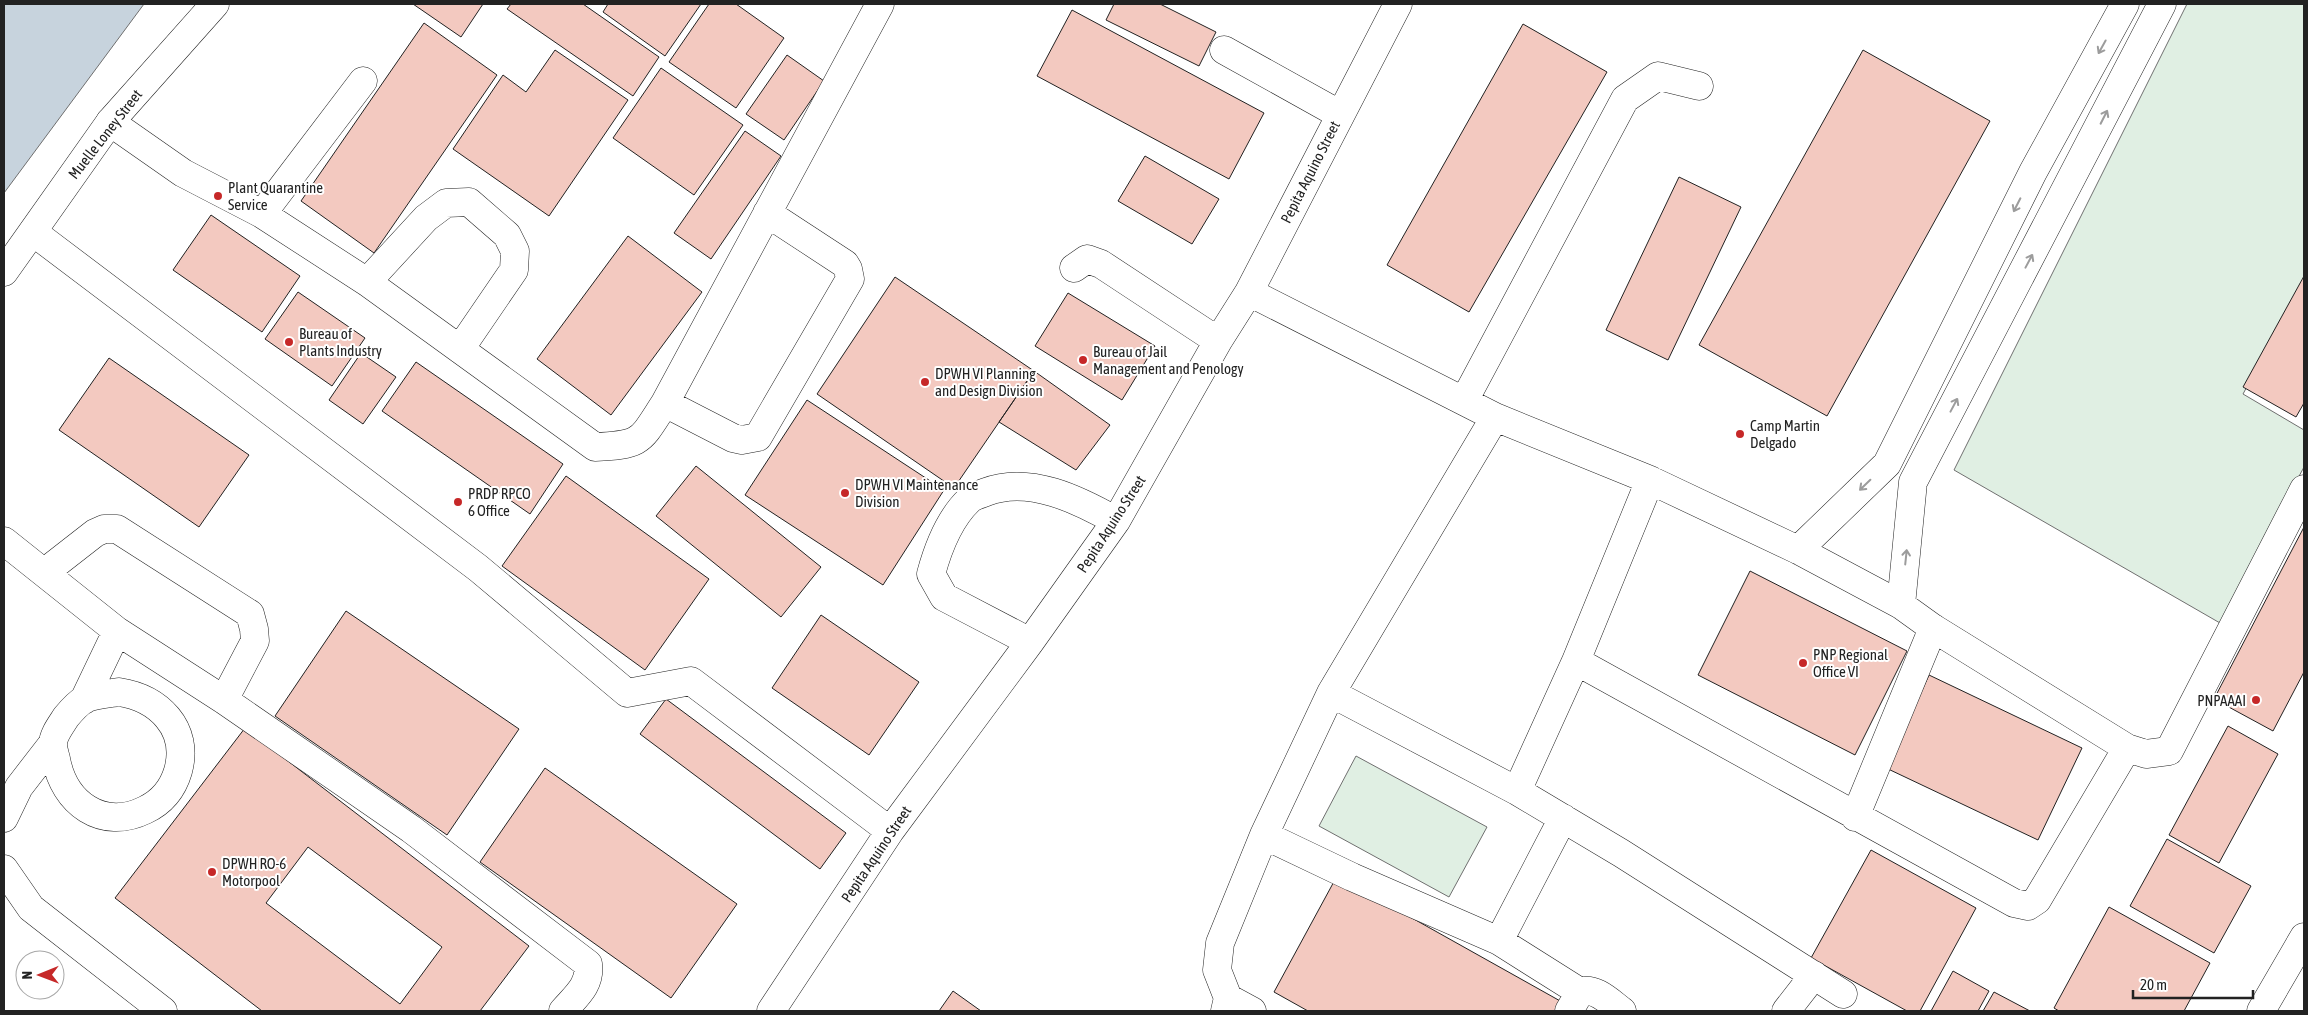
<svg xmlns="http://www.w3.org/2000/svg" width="2308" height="1015" font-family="'Asap Condensed',sans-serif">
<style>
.grass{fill:#e0efe3;stroke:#6f6f6f}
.water{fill:#c7d3dd;stroke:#6f6f6f}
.building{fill:#f3c9c0;stroke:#222;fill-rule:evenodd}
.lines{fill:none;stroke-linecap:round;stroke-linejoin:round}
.minor-casing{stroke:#222;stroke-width:29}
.major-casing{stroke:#222;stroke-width:29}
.minor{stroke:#fff;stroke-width:28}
.major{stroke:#fff;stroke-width:28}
.oneway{stroke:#9c9c9c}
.poi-dot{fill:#c62828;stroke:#fff;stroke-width:2}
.labels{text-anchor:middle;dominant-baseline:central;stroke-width:4;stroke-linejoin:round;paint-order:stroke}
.street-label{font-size:15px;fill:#222;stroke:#fff}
.poi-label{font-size:15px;fill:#222;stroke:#fff;text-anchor:start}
</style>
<rect width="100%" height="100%" fill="#fff"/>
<path class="grass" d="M2187 4H2304V282L2243 394 2304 430V467L2220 623 1954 470Z
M1356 756 1487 827 1449 897 1319 826Z"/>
<path class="water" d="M4 4H144L4 193Z"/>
<path class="building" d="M413 4H483L461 37Z
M511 4H583L659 57 633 96 507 9Z
M608 4H701L665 56 603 12Z
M709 4H736L784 38 736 108 669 62Z
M1114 4H1160L1216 32 1199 66 1106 20Z
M1072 10 1264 113 1229 179 1037 76Z
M424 23 497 75 374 253 301 201Z
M1523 24 1607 72 1469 312 1387 265Z
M555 50 628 100 549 216 453 149 503 75 526 92Z
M1863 50 1990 121 1827 416 1699 345Z
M787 55 824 81 784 140 746 114Z
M661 68 743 125 694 195 613 138Z
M745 131 781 156 711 259 674 233Z
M1145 156 1219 199 1192 244 1118 201Z
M1679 177 1741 207 1668 360 1606 330Z
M211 215 300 276 262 332 173 270Z
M628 236 702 292 611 415 537 359Z
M2304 276V403L2296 417 2243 387Z
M895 277 1034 371 954 488 817 394Z
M298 292 365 338 332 386 265 339Z
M1068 293 1155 346 1122 400 1035 346Z
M361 353 396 377 363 424 329 400Z
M109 358 249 455 199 527 59 430Z
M416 362 563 464 530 514 382 411Z
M1034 371 1110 425 1076 470 999 422Z
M807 400 944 490 883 585 745 495Z
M696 466 821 567 781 617 656 516Z
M566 476 709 579 645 670 502 566Z
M2304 527V672L2273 731 2214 699Z
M1750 571 1907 651 1855 755 1698 675Z
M346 611 519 729 447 835 275 716Z
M821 615 919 682 869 755 772 688Z
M1929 675 2082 748 2038 840 1886 768Z
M666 699 846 833 820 869 640 734Z
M2228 726 2278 754 2219 863 2169 835Z
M245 728 529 946 480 1011H262L115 898ZM308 847 442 947 400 1004 266 903Z
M545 768 737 904 671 998 480 862Z
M2167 839 2251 886 2214 953 2130 906Z
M1871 850 1976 908 1920 1011H1907L1811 958Z
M1337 876 1562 1002 1556 1011H1308L1274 992Z
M2109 907 2210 963 2184 1011H2059L2054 1008Z
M1953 971 1989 991 1978 1011H1931Z
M953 991 981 1011H939Z
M1994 992 2030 1011H1983Z"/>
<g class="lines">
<defs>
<path id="minor" d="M1224 50 1339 114
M110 122 183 173 262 214 367 282 595 447C643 445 640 441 665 403L880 4
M262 214 363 81
M33 232 478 568 627 693 691 681 890 831
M1074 268 1087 259 1101 264 1218 341
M367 282 426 218 446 203 469 202 507 235 515 251 514 270 460 349
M1249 292 1495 417 1650 480 1798 550 1901 605 1933 628 2127 748 2146 754 2169 751 2304 489
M1464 401 1625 99 1658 76 1699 86
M665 403 733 438 742 440 758 437 850 279 848 269 845 264 767 213
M4 541 117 631 224 700 411 829 588 964C591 985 576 996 563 1011
M1798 550 1887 464 2033 172 2125 4
M45 572 95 533 104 529H117L250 614 254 629 255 641 224 700
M1901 605 1913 482 2162 4
M1030 642 944 597 931 574C938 548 949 519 969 500 973 496 981 494 986 492 1029 475 1079 500 1116 521
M1576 661 2014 903 2028 906 2037 900 2127 748
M119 692C158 698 190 728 178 771 173 788 162 802 145 810 102 831 64 803 56 759 55 755 53 749 53 744 53 735 61 725 66 717 71 711 78 703 85 699 95 694 108 694 119 692Z
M1331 693 1517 791 1621 853 1843 994
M84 700 117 631
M1517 791 1576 661 1650 480
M1855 817 1933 628
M4 818 19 787 53 743
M1264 835 1352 877 1499 941 1580 992
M4 869 31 908 163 1011
M1499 941 1563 818
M1228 998 1252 1011
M771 1011 890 831 1030 642 1116 521 1218 341 1249 292 1398 4
M1225 1011 1228 998 1217 970 1220 943 1264 835 1331 693 1495 417
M1569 1011 1580 992C1595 986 1611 1003 1622 1011
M1786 1011 1814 975
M2261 1011 2304 937"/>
<path id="major" d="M4 272 110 122 215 4"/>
</defs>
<use href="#minor" class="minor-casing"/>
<use href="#major" class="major-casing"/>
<use href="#minor" class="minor"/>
<use href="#major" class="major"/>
</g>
<defs><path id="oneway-shaft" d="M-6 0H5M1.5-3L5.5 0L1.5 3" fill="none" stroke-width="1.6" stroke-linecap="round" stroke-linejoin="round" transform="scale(1.25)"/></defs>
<g class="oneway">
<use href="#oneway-shaft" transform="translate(2102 47) rotate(119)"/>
<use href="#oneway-shaft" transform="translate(2104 117) rotate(-63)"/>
<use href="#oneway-shaft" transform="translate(2017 205) rotate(117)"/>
<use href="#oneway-shaft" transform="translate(2029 261) rotate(-62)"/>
<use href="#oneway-shaft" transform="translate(1954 405) rotate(-62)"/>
<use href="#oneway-shaft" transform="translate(1865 485) rotate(136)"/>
<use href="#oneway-shaft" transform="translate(1906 557) rotate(-84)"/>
</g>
<g class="poi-dot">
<circle cx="218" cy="196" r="5"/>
<circle cx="289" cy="342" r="5"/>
<circle cx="1083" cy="360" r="5"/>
<circle cx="925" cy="382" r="5"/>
<circle cx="1740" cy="434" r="5"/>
<circle cx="845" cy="493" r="5"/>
<circle cx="458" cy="502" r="5"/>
<circle cx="1803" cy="663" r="5"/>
<circle cx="2256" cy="700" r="5"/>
<circle cx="212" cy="872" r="5"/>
</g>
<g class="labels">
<g class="street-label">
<text transform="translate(105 134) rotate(-52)">Muelle Loney Street</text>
<text transform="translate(1310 172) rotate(-63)">Pepita Aquino Street</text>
<text transform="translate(1111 524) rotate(-57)">Pepita Aquino Street</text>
<text transform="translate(876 854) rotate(-56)">Pepita Aquino Street</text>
</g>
<g class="poi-label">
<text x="228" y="187">Plant Quarantine<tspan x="228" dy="17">Service</tspan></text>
<text x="299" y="333">Bureau of<tspan x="299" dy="17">Plants Industry</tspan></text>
<text x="1093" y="351">Bureau of Jail<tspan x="1093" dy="17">Management and Penology</tspan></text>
<text x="935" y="373">DPWH VI Planning<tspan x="935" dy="17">and Design Division</tspan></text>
<text x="1750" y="425">Camp Martin<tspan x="1750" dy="17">Delgado</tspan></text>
<text x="855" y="484">DPWH VI Maintenance<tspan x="855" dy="17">Division</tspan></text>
<text x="468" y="493">PRDP RPCO<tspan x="468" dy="17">6 Office</tspan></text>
<text x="1813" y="654">PNP Regional<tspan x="1813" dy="17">Office VI</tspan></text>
<text x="2246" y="700" text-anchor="end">PNPAAAI</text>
<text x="222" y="863">DPWH RO-6<tspan x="222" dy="17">Motorpool</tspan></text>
</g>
</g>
<rect width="2308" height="1015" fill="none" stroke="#222222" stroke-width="10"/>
<g transform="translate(40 975) rotate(269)"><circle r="24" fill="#ffffff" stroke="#a7a7a7"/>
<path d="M0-4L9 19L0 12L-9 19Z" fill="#c62828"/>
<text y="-8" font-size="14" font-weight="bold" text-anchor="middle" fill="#222222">N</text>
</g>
<path d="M2133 990v8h120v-8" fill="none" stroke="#222222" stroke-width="2.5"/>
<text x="2140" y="990" font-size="15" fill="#222222" stroke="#ffffff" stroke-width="4" paint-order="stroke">20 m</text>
</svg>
